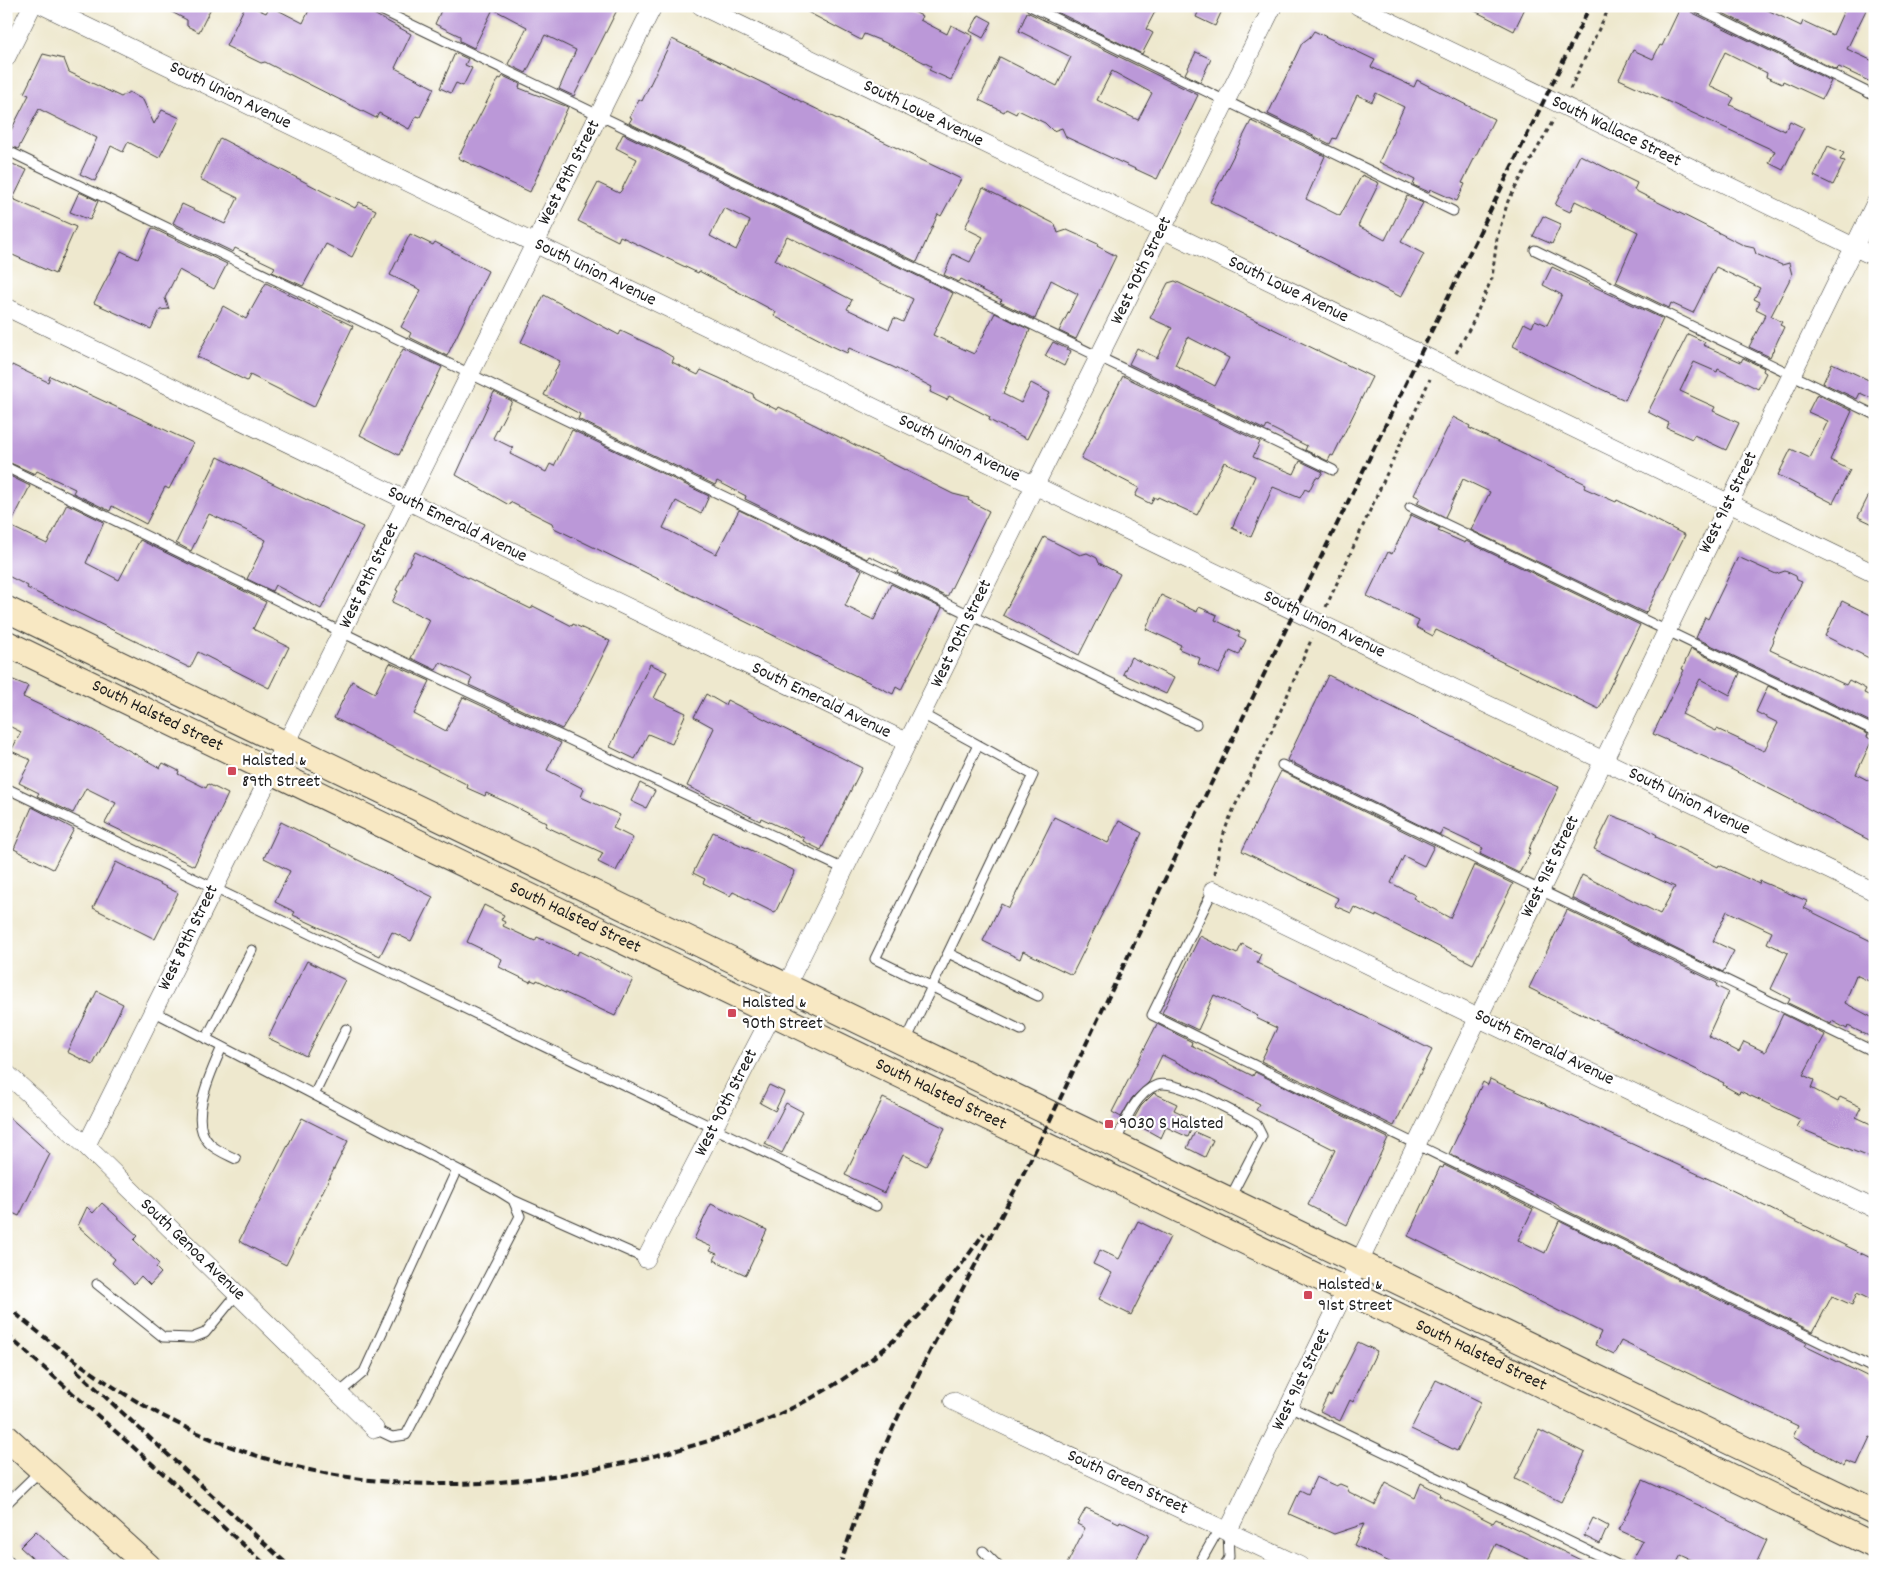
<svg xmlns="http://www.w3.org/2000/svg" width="1881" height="1572" font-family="Dekko,sans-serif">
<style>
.building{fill:#bb98d8;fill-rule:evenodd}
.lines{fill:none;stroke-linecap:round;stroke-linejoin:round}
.lane-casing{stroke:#3c3b37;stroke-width:11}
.street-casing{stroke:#3c3b37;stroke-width:19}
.secondary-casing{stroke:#3c3b37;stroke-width:27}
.path{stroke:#3c3b37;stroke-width:3;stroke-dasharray:4 4;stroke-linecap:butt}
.lane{stroke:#fff;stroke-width:9}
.street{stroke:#fff;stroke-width:18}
.secondary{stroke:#f8e8c3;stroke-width:25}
.rail{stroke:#1c1c1c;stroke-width:4;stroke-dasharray:8 4;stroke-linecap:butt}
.poi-dot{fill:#d1495b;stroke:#fff;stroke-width:2}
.labels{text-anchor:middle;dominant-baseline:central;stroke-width:4.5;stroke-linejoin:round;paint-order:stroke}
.street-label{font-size:18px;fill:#1c1c1c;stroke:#fff}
.poi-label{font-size:18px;fill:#1c1c1c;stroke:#fff;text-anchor:start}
</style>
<rect width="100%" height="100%" fill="#fff"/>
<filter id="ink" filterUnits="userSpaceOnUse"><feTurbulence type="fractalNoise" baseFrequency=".02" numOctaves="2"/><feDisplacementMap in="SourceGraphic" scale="10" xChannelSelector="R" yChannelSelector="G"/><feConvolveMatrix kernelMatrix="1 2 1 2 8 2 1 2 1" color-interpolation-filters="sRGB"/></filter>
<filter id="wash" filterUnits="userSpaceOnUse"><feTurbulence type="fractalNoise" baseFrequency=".0096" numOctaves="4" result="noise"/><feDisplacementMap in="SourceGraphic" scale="20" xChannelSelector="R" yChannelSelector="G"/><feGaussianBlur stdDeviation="1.12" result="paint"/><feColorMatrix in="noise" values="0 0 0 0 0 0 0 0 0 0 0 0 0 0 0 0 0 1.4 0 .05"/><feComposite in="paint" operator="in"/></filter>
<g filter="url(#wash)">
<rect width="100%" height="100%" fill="#eee8ce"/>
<g id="blocks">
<path class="building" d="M160 6H212L199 32 187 26V20Z
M245 6H251L266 13 270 6 303 23 311 6H367L370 12 411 34 395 68 434 88 420 117 416 116 409 129 379 113 376 118 265 62 261 63 226 46Z
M443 6H619L574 96 559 89 576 50 545 35 526 73 508 64 527 27 493 9 474 48 460 41V36L435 24Z
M796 6H902L922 16 920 20 947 34 951 25 973 36 951 80 929 70 931 66 884 42 864 34 861 40Z
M1045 6H1158L1146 29 1153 33 1142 54Z
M1201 6H1224L1215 26 1196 17Z
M1465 6H1526L1514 31Z
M1681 6H1688L1691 12 1831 81 1822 99 1783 81 1782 84 1766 77 1767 73 1725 52 1709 86 1734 98 1730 105 1785 131 1790 121 1804 128 1783 170 1769 163 1775 151 1619 79 1633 50 1653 59 1660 45 1662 46Z
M1709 6H1759L1801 26 1803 21 1833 35 1846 6H1868L1847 49 1875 62V84L1839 67 1836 70Z
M1027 12 1198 95 1157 179 1066 137 1062 128 1053 131 1045 123 1018 110 1016 114 1006 109 1004 112 979 100 1000 57 1057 86 1071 57 1019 31ZM1112 71 1152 93 1138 120 1097 100Z
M979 15 992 22 983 38 970 31Z
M1314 31 1375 60 1371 67 1414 87 1417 80 1494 119 1462 183 1465 184 1457 201 1430 189 1429 192 1413 185 1415 180 1379 162 1404 107 1376 93 1372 102 1357 95 1336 139 1333 138 1330 144 1268 114 1302 43 1310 37Z
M672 39 961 179 941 216 938 214 917 262 629 123 632 118 630 117 639 99 642 101Z
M1196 52 1211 59 1200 82 1185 74Z
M455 53 468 59 465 65 472 68 463 86 456 83 451 93 440 88Z
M43 54 64 59 69 72 121 97 129 92 143 100 154 124 162 110 180 118 159 158 128 142 123 152 111 146 95 181 80 174 97 138 39 109 18 149 6 144V140L29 95 24 93Z
M503 76 520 84 519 88 568 107 530 192 458 158 499 78 501 79Z
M1251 121 1325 156 1306 199 1340 216 1362 175 1379 183 1358 226 1385 240 1407 196 1423 203 1401 242 1424 254 1401 297 1210 202Z
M623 134 953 293 933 335 974 354 995 313 1030 330 1003 394 1021 403 1031 383 1050 393 1027 439 989 420 990 417 949 396 947 400 930 392 932 387 893 367 849 348 847 353 832 346 774 316 776 312 699 271 698 273 620 236 618 241 578 221 598 183 619 193 621 191 637 159 616 148ZM724 208 750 221 736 250 710 236ZM787 236 913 299 903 322 894 318 889 329 847 309 852 300 775 260Z
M220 138 355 208 359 202 376 210 352 257 326 244 303 286 272 272 275 267 235 248 233 252 173 223 182 204 225 224 238 198 200 179Z
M1828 146 1844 153 1840 160 1845 161 1833 185 1814 176Z
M1580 155 1637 183 1634 190 1745 246 1754 248 1756 254 1782 265 1789 263 1792 275 1771 316 1782 322 1780 325 1784 327 1770 357 1749 347 1766 314 1756 309 1760 302 1754 299 1760 288 1716 267 1693 313 1671 303 1669 308 1616 282 1638 232 1575 201 1570 212 1555 205Z
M6 157 12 160 10 163 27 170 13 199 76 227 55 274 6 252Z
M983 188 1055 224 1058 233 1067 230 1098 244 1097 246 1116 256 1076 339 1059 331 1078 294 1051 280 1035 319 1000 302 1002 300 961 279 959 282 944 275 953 254 970 262 983 237 965 228Z
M79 192 98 201 90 220 70 212Z
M1543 216 1561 224 1552 244 1533 236Z
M152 228 227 264 214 289 179 270 165 298 169 309 160 310 151 329 94 303 121 251 138 259Z
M410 234 433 245 435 242 488 271 447 356 409 337 411 333 401 327 421 290 390 275Z
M1552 267 1663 319 1625 400 1549 365 1513 346 1524 323 1532 327 1535 320 1547 325 1562 295 1543 285Z
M1175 281 1372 377 1333 456 1331 455 1328 461 1305 450 1307 446 1267 426 1265 430 1129 364 1137 348 1157 358 1172 328 1150 318 1168 283ZM1188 337 1229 358 1215 386 1175 365Z
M266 283 353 326 314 407 250 375 247 381 197 357 223 306 246 319Z
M544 295 619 335 621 331 659 349 674 358 672 362 698 375 701 370 719 378 753 394 754 398 777 410 779 407 953 494 969 498 968 500 989 511 947 597 897 573 898 570 869 556 867 559 745 499 746 496 717 481 715 485 578 419 580 414 544 395 560 361 521 342Z
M1688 334 1705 342 1703 345 1741 362 1743 358 1764 368 1763 371 1766 373 1758 389 1718 369 1717 372 1694 362 1680 391 1715 407 1713 411 1739 423 1726 450 1694 435 1692 439 1667 428 1669 423 1648 412Z
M1053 342 1071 351 1064 366 1045 356Z
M403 349 442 367 399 455 360 435Z
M1832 363 1875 383V400L1860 393 1857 399 1823 383Z
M12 365 48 382 50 376 193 443 169 489 165 487 146 524 112 506 110 511 73 493 75 489 37 471 35 474 6 461V376Z
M1123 376 1260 442 1253 457 1294 474 1300 461 1323 472 1319 478 1316 477 1309 491 1305 489 1300 498 1273 487 1251 537 1232 528 1255 476 1224 462 1197 515 1158 497 1157 499 1154 497 1151 504 1135 496 1139 488 1081 458Z
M494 392 512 401 493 438 513 448 510 454 546 472 550 464 554 466 572 430 709 496 701 514 676 501 663 528 716 554 739 510 862 570 845 606 874 620 891 584 942 608 901 690 896 687 893 694 587 544 554 528 552 523 510 502 509 505 456 475Z
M1817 394 1852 411 1830 460 1850 470 1833 503 1778 475 1791 449 1810 458 1828 421 1808 412Z
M1453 417 1470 426 1469 428 1586 484 1584 488 1616 502 1617 500 1685 535 1647 611 1645 613 1471 530 1490 492 1463 479 1445 517 1417 503 1420 498 1414 495Z
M218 457 363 527 321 609 275 585 272 591 247 579 266 540 239 527 209 514 191 551 176 543Z
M6 474 30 486 10 526 47 544 67 504 104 522 86 563 119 580 140 540 266 602 253 629 289 647 269 688 198 652 190 668 27 588 28 586 6 575Z
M1875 483V525L1858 517Z
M1411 515 1440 528 1438 531 1465 543 1466 541 1640 625 1599 709 1436 630 1433 636 1416 627 1419 621 1367 596 1388 552 1392 554Z
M1044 537 1080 555 1087 553 1097 558 1099 563 1120 574 1079 655 1003 615Z
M415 552 531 609 533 606 572 626 573 624 610 641 587 687 562 729 469 685 472 678 440 662 436 670 411 658 430 620 392 602 398 591 396 590Z
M1738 557 1776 574 1785 571 1796 576 1797 580 1802 582 1772 639 1774 640 1770 650 1846 685 1849 680 1866 689 1864 693 1875 698 1873 723 1696 638 1705 617 1708 619Z
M1161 595 1197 612 1199 607 1217 615 1215 620 1240 632 1238 636 1246 640 1239 655 1230 651 1219 674 1198 664 1200 658 1179 649 1181 645 1146 629Z
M1842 601 1875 617V661L1825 636Z
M1691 649 1740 673 1730 695 1700 679 1682 714 1716 731 1717 729 1764 751 1778 723 1756 712 1768 686 1868 734 1867 737 1872 740 1856 774 1875 784V843L1725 766 1653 734 1684 670 1682 669Z
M1131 657 1174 678 1166 694 1123 674Z
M390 663 430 681 414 714 446 731 463 697 561 743 547 770 584 789 581 797 620 815 613 828 633 838 616 871 598 862 603 853 545 826 547 823 506 802 486 793 485 796 467 788 468 785 334 718 352 681 375 693Z
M650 664 667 672 654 698 686 713 672 744 648 734 635 759 610 747Z
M1328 675 1503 762 1559 787 1531 844 1528 853 1530 854 1519 873 1480 854 1483 848 1443 829 1440 835 1287 760Z
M6 677 28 686 23 697 91 729 160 768 163 763 179 771 178 774 206 788 208 784 228 794 194 866 105 823 116 803 86 788 73 813 37 796 39 793 19 783 31 760 11 751 21 732 9 726 6 731Z
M706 694 725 705 727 700 862 768 821 850 803 841 804 838 761 818 760 821 687 786 714 728 694 717Z
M1281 771 1434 846 1424 866 1404 856 1391 883 1415 895 1413 898 1450 918 1474 865 1513 884 1473 964 1376 915V917L1354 907 1351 913 1335 906 1338 898 1242 851Z
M640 783 655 791 646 808 631 801Z
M32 807 74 829 53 869 14 849Z
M1611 815 1643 827 1657 835 1656 837 1718 867 1719 865 1759 884 1760 881 1807 901 1804 908 1875 943V984L1856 975 1845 1003 1875 1019V1028L1871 1037 1848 1026 1847 1029 1832 1021 1831 1024 1788 1003 1790 999 1771 989 1788 953 1767 943 1772 932 1727 911 1713 941 1734 951 1723 972 1572 898 1582 875 1660 914 1675 887 1594 849Z
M1054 817 1108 843 1119 821 1142 833 1072 975 1023 951 1020 959 983 941 1001 904 1009 908Z
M281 822 433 897 411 941 392 932 380 956 293 915 295 912 275 902 290 871 264 858Z
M713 832 795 871 775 913 733 892 730 896 703 883 705 879 693 873Z
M116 862 178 893 155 939 93 908Z
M484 905 504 915 501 920 505 922 503 926 535 941 537 937 577 955 579 951 633 979 615 1016 537 980 536 982 531 980 530 982 499 967 502 959 467 942Z
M1567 910 1717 983 1716 986 1728 992 1708 1036 1739 1052 1744 1042 1765 1052 1783 1014 1825 1035 1803 1075 1814 1080 1811 1088 1838 1102 1840 1097 1861 1107 1856 1117 1875 1126V1160L1797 1127 1801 1120 1764 1102 1740 1091 1739 1094 1723 1085 1724 1083 1529 988Z
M1200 936 1237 954 1242 944 1261 954 1257 963 1432 1050 1394 1126 1261 1061 1277 1028 1256 1018 1258 1016 1214 995 1198 1030 1162 1013Z
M307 961 345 980 306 1056 268 1038Z
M97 991 123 1004 93 1065 67 1052Z
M1157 1024 1192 1042 1191 1045 1253 1076 1255 1072 1388 1138 1347 1225 1308 1205 1335 1150 1256 1110 1260 1104 1162 1055 1149 1082 1132 1098 1121 1117 1112 1112Z
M1490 1079 1713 1181 1875 1260V1302L1857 1293 1852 1305 1832 1296 1813 1332 1565 1210 1552 1202 1449 1154 1483 1082 1488 1085Z
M769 1085 784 1092 775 1111 760 1103Z
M1154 1093 1177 1104 1174 1110 1195 1120 1188 1137 1166 1127 1161 1138 1132 1122 1141 1106Z
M883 1098 945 1128 926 1166 903 1154 884 1193 845 1175Z
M786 1103 803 1112 782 1153 765 1144Z
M6 1114 50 1154 19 1216 6 1210Z
M302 1118 348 1141 286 1265 239 1241Z
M1195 1132 1213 1140 1205 1157 1187 1148Z
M1444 1165 1533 1209 1518 1240 1545 1253 1559 1221 1807 1343 1805 1346 1875 1380V1439L1870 1437 1857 1465 1846 1461 1844 1465 1793 1437 1798 1426 1621 1341 1614 1354 1595 1345 1601 1332 1408 1236 1440 1167 1443 1168Z
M102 1203 138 1236 134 1240 159 1264 156 1268 161 1273 150 1285 141 1276 134 1284 112 1263 115 1259 78 1226 87 1207 93 1213Z
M711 1204 767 1230 746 1275 714 1260 717 1254 710 1251 712 1247 694 1239Z
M1138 1221 1170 1237 1131 1315 1099 1299 1112 1273 1093 1264 1100 1250 1119 1259Z
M1358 1342 1377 1351 1353 1402 1350 1400 1340 1421 1320 1411 1328 1395 1331 1396Z
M1436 1380 1481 1402 1457 1451 1411 1429Z
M1539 1430 1585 1453 1561 1502 1515 1479Z
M1316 1477 1336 1486 1340 1484 1347 1487 1349 1492 1375 1505 1386 1483 1415 1498 1421 1483 1440 1493 1439 1496 1493 1523 1496 1519 1593 1566H1542L1496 1544 1485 1566H1398L1354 1545 1364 1524 1334 1534 1289 1514 1300 1490 1308 1494Z
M1643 1480 1705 1508 1767 1540 1755 1566H1705L1681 1555 1675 1566H1646L1633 1559 1643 1541 1619 1530Z
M1086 1508 1119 1523 1120 1521 1149 1535 1133 1566H1066L1085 1528 1077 1524Z
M1593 1518 1608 1526 1600 1544 1584 1536Z
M36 1531 75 1566H41L20 1547Z"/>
</g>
</g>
<g filter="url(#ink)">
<use href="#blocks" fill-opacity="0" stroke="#3c3b37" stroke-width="1"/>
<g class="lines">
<defs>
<path id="lane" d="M373 6 1333 470
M1030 6 1453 211
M1694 6 1875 96
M6 150 1196 724
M1535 250 1875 415
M6 467 362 642 844 869
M1410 507 1875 731
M978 745 875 959 1021 1030
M1282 765 1875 1052
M6 788 876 1206
M1213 890 1152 1015 1875 1369
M948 953 1038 996
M153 1011 497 1190 513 1200 520 1216 406 1435 392 1437 375 1429
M206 1039 252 950
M905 1043 1033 775 922 714
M222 1047C212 1070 187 1121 209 1143 215 1150 228 1155 236 1159
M314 1095 346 1029
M1115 1144C1124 1124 1135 1093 1157 1085 1175 1078 1237 1114 1256 1124L1262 1136 1230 1198
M513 1200 646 1259
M97 1284 163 1337 192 1338 205 1333 237 1294
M338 1394 364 1372 457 1169
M1289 1406 1620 1566
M6 1504 40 1471
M983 1551 998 1566
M6 1558 13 1566
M1198 1566 1220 1527
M1225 1566 1229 1557 1228 1531"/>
<path id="street" d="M44 6 1875 892
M701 6 1875 574
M1358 6 1875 257
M6 58 32 6
M6 307 907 742
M1213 890 1875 1209
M6 1073 86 1146 375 1429
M86 1146 653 6
M646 1259 773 1013 1273 6
M953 1401 1300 1566
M1228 1531 1875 204"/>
<g id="secondary">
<path d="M6 609 1875 1512"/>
<path id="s1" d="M6 643 1875 1546"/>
<path d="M6 1437 148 1566"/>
</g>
</defs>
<use href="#lane" class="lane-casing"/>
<use href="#street" class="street-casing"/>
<use href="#secondary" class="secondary-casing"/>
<path class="path" d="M1570 89 1610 6
M1456 353 1472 324 1492 278 1497 238 1508 201 1554 119
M1326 607 1430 379
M1215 874C1220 826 1241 796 1261 754 1279 716 1295 677 1312 638"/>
<use href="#lane" class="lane"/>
<use href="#street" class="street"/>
<use href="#secondary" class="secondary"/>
<path class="rail" d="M15 1313C78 1366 142 1411 219 1442 355 1497 500 1493 641 1459 722 1440 793 1416 862 1366 912 1330 949 1283 984 1233
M6 1334 267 1566
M76 1370 289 1566
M840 1566C888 1407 980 1266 1051 1118 1227 746 1410 376 1590 6"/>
</g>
</g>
<g class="poi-dot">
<rect x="227" y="766" width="10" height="10" rx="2.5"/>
<rect x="727" y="1008" width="10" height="10" rx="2.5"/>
<rect x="1104" y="1119" width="10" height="10" rx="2.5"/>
<rect x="1303" y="1290" width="10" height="10" rx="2.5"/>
</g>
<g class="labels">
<g class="street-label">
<text transform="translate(230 96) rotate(26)">South Union Avenue</text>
<text transform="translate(923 114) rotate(26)">South Lowe Avenue</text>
<text transform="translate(1616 132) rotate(26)">South Wallace Street</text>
<text transform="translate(570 173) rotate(-63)">West 89th Street</text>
<text transform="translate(1142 271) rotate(-64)">West 90th Street</text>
<text transform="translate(595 273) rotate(26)">South Union Avenue</text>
<text transform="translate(1288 290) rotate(26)">South Lowe Avenue</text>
<text transform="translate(959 449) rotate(26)">South Union Avenue</text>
<text transform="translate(1729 503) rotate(-64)">West 91st Street</text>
<text transform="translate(457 525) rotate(26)">South Emerald Avenue</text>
<text transform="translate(370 576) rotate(-64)">West 89th Street</text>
<text transform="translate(1324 625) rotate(26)">South Union Avenue</text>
<text transform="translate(962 634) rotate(-64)">West 90th Street</text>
<text transform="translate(821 701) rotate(26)">South Emerald Avenue</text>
<text stroke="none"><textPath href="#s1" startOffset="168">South Halsted Street</textPath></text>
<text transform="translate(1689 802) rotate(26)">South Union Avenue</text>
<text transform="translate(1551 867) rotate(-64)">West 91st Street</text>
<text stroke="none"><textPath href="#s1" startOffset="632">South Halsted Street</textPath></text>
<text transform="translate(189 938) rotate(-64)">West 89th Street</text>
<text transform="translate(1544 1048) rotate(26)">South Emerald Avenue</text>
<text stroke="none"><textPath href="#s1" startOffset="1038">South Halsted Street</textPath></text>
<text transform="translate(727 1103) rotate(-63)">West 90th Street</text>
<text transform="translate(192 1250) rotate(44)">South Genoa Avenue</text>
<text stroke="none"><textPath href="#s1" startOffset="1638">South Halsted Street</textPath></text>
<text transform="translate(1302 1380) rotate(-64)">West 91st Street</text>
<text transform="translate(1127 1483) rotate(25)">South Green Street</text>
</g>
<g class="poi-label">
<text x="242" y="761">Halsted &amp;<tspan x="242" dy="21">89th Street</tspan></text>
<text x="742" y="1003">Halsted &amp;<tspan x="742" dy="21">90th Street</tspan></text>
<text x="1119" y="1124">9030 S Halsted</text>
<text x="1318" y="1285">Halsted &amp;<tspan x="1318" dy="21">91st Street</tspan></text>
</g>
</g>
<rect width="1881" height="1572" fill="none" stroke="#fff" stroke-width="25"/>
</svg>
